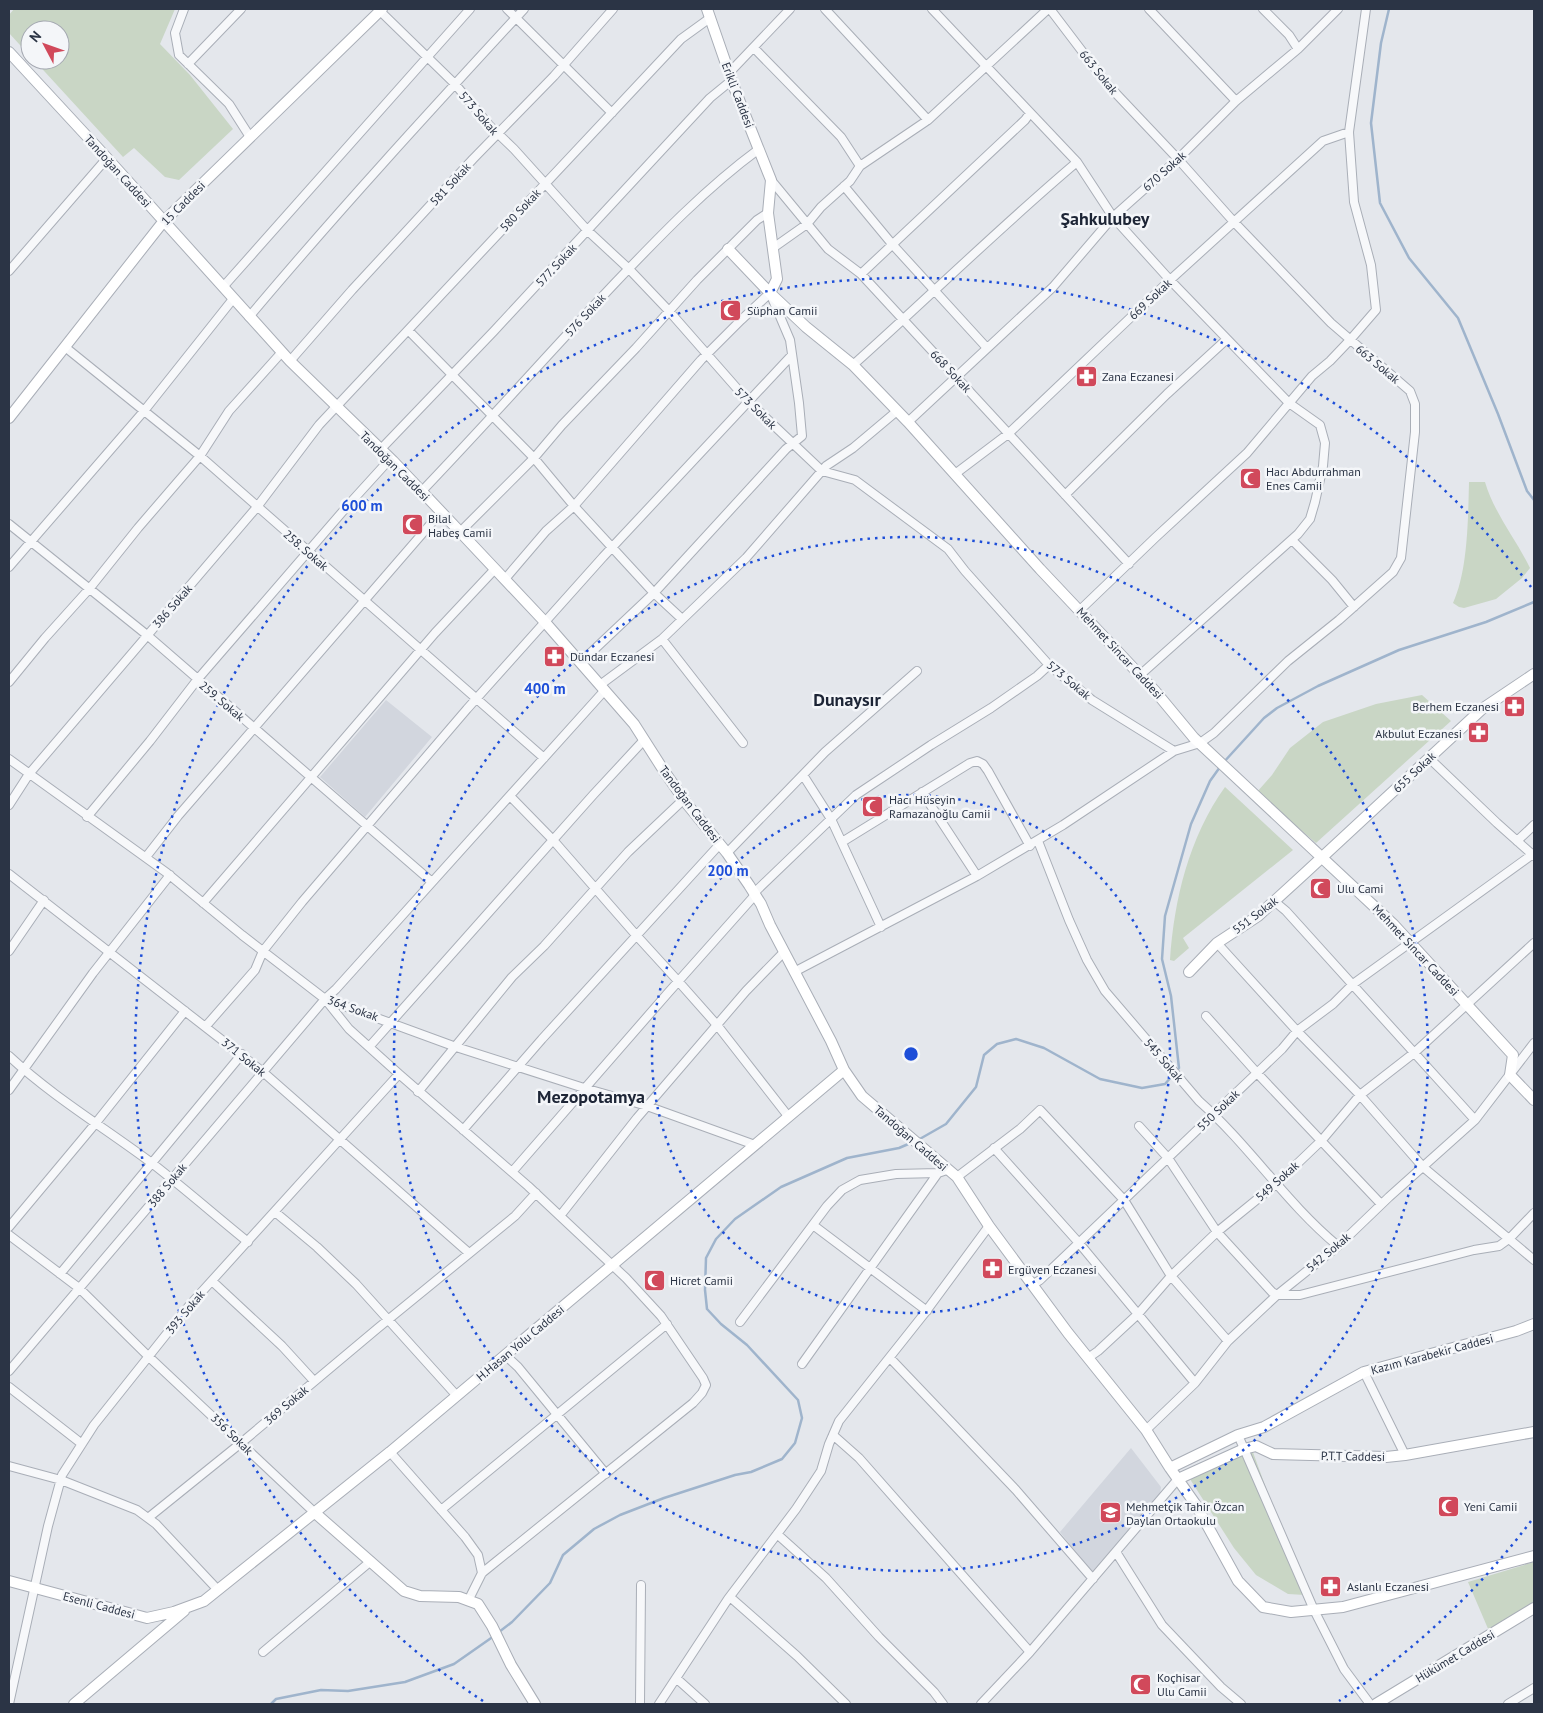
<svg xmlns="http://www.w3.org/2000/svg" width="1543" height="1713" font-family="'PT Sans',sans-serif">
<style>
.built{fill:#d2d6de}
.green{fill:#c9d6c5}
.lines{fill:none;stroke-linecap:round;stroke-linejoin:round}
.stream{stroke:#9fb4cc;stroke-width:2.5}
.street-casing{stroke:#a9aeb7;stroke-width:10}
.secondary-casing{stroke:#a9aeb7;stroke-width:12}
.street{stroke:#f7f8fa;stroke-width:8}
.secondary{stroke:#fff;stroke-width:10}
.ring{fill:none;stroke:#1d4ed8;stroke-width:2.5;stroke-dasharray:2.5 5}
.labels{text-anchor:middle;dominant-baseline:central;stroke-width:5;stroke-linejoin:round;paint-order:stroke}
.street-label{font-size:12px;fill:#2b3445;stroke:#f4f6f9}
.poi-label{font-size:12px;fill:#2b3445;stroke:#f4f6f9;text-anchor:start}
.district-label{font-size:18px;font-weight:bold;fill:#1d2536;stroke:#f4f6f9}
.centre{fill:#1d4ed8;stroke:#f4f6f9;stroke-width:2.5}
.ring-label{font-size:15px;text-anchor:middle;font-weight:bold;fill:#1d4ed8;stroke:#f4f6f9;stroke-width:5;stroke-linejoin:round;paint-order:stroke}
</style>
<rect width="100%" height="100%" fill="#e4e7ec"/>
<path class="built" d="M386 700 432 737 365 817 320 777Z
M1131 1448 1161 1487 1160 1495 1093 1574 1060 1532Z"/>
<path class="green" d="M14 9H175L160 44 190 75 233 129 179 180 165 177 134 148 123 157 34 60H60V30H30V56L9 33V15Z
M1469 482H1485C1494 513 1516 539 1530 568L1522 578 1496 599 1464 608 1459 607 1453 603C1468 570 1468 519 1469 482Z
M1422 695 1451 721 1316 843 1257 792 1272 775 1290 748 1323 722 1376 704Z
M1225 787 1293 850 1183 938 1189 948 1174 961 1170 960C1174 900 1189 837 1225 787Z
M1250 1444 1305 1595 1288 1594 1256 1575 1234 1548 1188 1476Z
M1534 1562V1602L1489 1631 1468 1582Z"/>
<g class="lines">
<path class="stream" d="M1389 9 1381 43 1371 123 1380 203 1409 258 1458 318 1498 414 1527 491 1534 500
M1223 763 1264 718 1277 708 1318 686 1399 650 1486 622 1534 602
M918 1140 946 1124 976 1087 984 1055 997 1044 1016 1039 1044 1048 1100 1079 1142 1088 1165 1084 1179 1068 1171 996 1162 959 1165 916 1191 824 1210 781 1220 767
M499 1632 512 1622 550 1583 563 1555 594 1529 620 1515 664 1498 735 1475 751 1472 782 1459 795 1443 802 1418 798 1400 747 1345 721 1324 707 1309 705 1290 706 1258 716 1239 735 1219 781 1187 847 1158 899 1148 913 1142
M271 1704 276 1699 321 1690 348 1691 405 1682 454 1664 494 1636"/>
<defs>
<path id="street" d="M184 9 175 33 179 55 229 104 250 137
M507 9 612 113
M825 9 928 120
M932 9 1077 162 1113 217 1170 280 1289 403 1320 425 1325 443 1323 466 1315 502 1310 519 1298 534 1140 675
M1149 9 1236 101
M1263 9 1289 35 1298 49
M380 11 455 84 489 125 514 149 588 231 629 269 669 311 748 401 822 471 855 480 948 549 965 571 1049 665 1092 700 1174 751
M754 48 841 137 860 166
M188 64 241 9
M729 73 790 9
M771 180 828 249 861 274 1129 564
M844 186 892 244 987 348
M773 248 807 224 821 207 850 181 860 166 928 120 1048 9
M9 271 107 158
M861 274 1025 120 1030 113
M223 287 470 9
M249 317C338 211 431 110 524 9
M408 330 534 458 574 506 654 593 682 619
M65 347 200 456 544 758
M290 361 352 290 473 159 554 76 613 9
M853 365C928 298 1000 227 1077 162
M908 422 1053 287 1113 217 1178 159 1236 101 1298 49 1338 9
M380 450 494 331 710 98 732 80
M955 474 1008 434 1170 280 1323 141 1349 132
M421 492C487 423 550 352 615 283 660 236 706 188 759 149
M1065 495 1167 394 1227 339
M9 524 147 635 432 882
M460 532 534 458 562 425 636 348 697 280 757 220 768 213
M1292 540 1332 580 1354 607
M9 567 144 411 233 299
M505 579 546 531 574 506 701 360 741 320 770 293 790 340 799 403 802 436 786 449 654 593 581 662
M1080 610 1156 537 1247 453 1312 376 1330 361 1350 340 1376 310 1371 265 1354 202 1349 132 1366 9
M662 639 743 743
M9 682 45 638 90 588 138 528 200 456 229 411 282 352
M600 685 662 639 746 558 826 466 853 448 897 411
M1429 758 1497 823 1534 856
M9 759 167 873 242 935 325 999 456 1047 584 1088 647 1106 755 1145
M803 775 831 819 881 927
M922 792 977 876
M510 796 553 840 636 935 678 981 717 1025 788 1116
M9 805 29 774 257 507 319 425 681 39 710 18
M87 817 150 741 197 680 350 503 390 459
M1038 841 1069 920 1087 960 1105 991 1199 1101C1249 1145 1286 1203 1338 1246
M1517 841 1534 825
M842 842 970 763 977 761 983 764 988 771 1030 846
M727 853 825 752 917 671
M146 857 178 816 441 512
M9 874 263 1072 469 1253
M754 893 856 795 931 745 991 708 1037 676 1049 665
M1274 901 1286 911 1475 1120
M203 903 435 633 495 569
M1217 943 1297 1031 1360 1095 1423 1167 1534 1260
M9 951 44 900
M794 972 977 876 1063 825 1174 751 1200 743 1214 733 1288 661 1339 620 1393 572 1401 558 1415 432V404L1410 391 1331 323 1234 222 1178 159 1107 84 1050 9
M325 999 349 1029 399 1074 528 1186 626 1278 661 1316 703 1378 706 1385 702 1393 693 1403 482 1573 468 1601
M1206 1016 1257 1073 1381 1204
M206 1026 255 970 263 951 302 902 467 709 603 557 792 355
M369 1047 593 795 644 740
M9 1056C53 1097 105 1128 153 1164 185 1189 216 1216 248 1242
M9 1090 93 973 170 875
M418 1092 512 977 544 946 628 852 684 799
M1139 1126 1168 1158 1217 1232 1272 1292 1277 1295H1300L1474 1250 1499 1246 1510 1238 1534 1213
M463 1130 542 1039 720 844
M994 1148 1079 1243 1195 1383
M512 1172 667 994 755 895
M957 1177 1020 1129 1040 1110 1124 1200 1171 1276 1228 1341
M275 1212 317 1247 356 1284 457 1396
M560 1216 637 1118 746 991 784 952
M813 1225 927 1311
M9 1227 95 1124 185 1011
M9 1235 79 1288 148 1356 314 1512
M60 1274 242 1054
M212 1281 282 1346 314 1381
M1032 1285 1040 1280 1282 1049 1297 1031 1333 1004 1353 984 1533 854
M740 1322 827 1206 842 1190 860 1180 896 1174 938 1173 947 1170
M505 1355 518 1367 606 1474
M890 1358 1016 1490 1093 1579
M1088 1358 1098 1351 1138 1314 1171 1276 1217 1232 1276 1184 1322 1140 1360 1095 1414 1053 1534 943
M802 1364 938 1173
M9 1371 325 999 336 989 605 690
M1364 1372 1405 1455
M9 1387 82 1444
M1146 1430 1195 1383 1228 1341 1277 1295 1338 1246 1389 1197 1475 1120 1534 1043
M833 1435 859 1458 1030 1652
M1238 1435 1314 1610 1344 1669 1370 1704
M390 1452 465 1537 478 1555 482 1573
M9 1466 61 1480 137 1510 156 1524 218 1590
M441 1510 667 1324
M148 1518 241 1443 378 1328 515 1216 536 1193
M777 1534 826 1578 879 1637 934 1692 943 1704
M1116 1552 1162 1625 1221 1687 1241 1704
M730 1597 797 1656 846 1704
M263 1652 371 1561
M676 1678 705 1704
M9 1704 48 1526 62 1475 94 1425 188 1307 399 1074
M640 1704 641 1585
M659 1704 728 1599 796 1509 821 1471 829 1444 839 1421 924 1314 989 1226
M981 1704 1030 1652 1178 1479
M1508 1704 1534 1688"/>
<path id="secondary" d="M707 9 734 87 771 180 768 213 777 279 770 293
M9 52 107 158 290 361 393 461 463 535 544 621 634 724 664 771 687 804 727 853 749 885 761 904 770 925 831 1041 844 1070 862 1096 957 1177 989 1226 1068 1333 1146 1430 1170 1468 1196 1505 1238 1581 1263 1607 1291 1612 1343 1607 1534 1556
M728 249 770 293 806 327 853 365 908 422 1040 569 1155 691 1194 738 1394 925 1513 1055 1510 1075 1534 1100
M9 418 163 222 382 9
M1189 972 1217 943 1258 916 1304 874 1482 709 1534 674
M1170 1468 1238 1435 1264 1427 1364 1372 1516 1331 1534 1324
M1178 1479 1244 1449 1256 1446 1273 1454 1386 1457 1405 1455 1534 1432
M314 1512 404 1591 420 1596 459 1597 478 1604 492 1626 511 1665 535 1704
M9 1581 147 1618 174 1612 204 1601 390 1452 844 1070
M74 1704 184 1611
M1376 1704 1534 1608"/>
</defs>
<use href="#street" class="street-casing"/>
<use href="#secondary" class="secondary-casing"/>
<use href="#street" class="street"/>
<use href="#secondary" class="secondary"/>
</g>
<g class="ring">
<circle cx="911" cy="1054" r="259"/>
<circle cx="911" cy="1054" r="517"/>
<path d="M1531 1521A776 776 0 0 1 1339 1701M483 1701A776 776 0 1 1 1531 587"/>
</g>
<defs>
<symbol id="mosque-square" viewBox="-11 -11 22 22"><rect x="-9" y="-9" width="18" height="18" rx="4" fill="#d1495b" stroke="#f4f6f9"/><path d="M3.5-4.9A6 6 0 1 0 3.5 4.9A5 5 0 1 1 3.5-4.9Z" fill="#fff"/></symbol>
<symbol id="pharmacy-square" viewBox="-11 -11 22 22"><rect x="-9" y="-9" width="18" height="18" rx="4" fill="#d1495b" stroke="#f4f6f9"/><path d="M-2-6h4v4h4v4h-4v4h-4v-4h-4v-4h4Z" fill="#fff"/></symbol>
<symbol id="school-square" viewBox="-11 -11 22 22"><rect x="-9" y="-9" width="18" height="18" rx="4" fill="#d1495b" stroke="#f4f6f9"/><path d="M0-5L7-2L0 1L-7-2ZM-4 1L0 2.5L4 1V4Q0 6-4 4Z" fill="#fff"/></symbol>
</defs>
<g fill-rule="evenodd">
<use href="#mosque-square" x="718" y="298" width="25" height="25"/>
<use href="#pharmacy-square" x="1074" y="364" width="25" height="25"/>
<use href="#mosque-square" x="1238" y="466" width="25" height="25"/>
<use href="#mosque-square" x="400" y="512" width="25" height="25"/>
<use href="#pharmacy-square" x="542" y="644" width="25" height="25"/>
<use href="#pharmacy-square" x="1502" y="694" width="25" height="25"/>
<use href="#pharmacy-square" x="1466" y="720" width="25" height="25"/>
<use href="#mosque-square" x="860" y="794" width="25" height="25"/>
<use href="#mosque-square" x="1308" y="876" width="25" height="25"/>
<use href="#pharmacy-square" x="980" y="1256" width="25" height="25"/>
<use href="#mosque-square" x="642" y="1268" width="25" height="25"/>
<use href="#mosque-square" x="1436" y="1494" width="25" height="25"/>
<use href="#school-square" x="1098" y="1500" width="25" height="25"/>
<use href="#pharmacy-square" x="1318" y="1574" width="25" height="25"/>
<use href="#mosque-square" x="1128" y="1672" width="25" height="25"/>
</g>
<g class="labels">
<g class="street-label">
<text transform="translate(1099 72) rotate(51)">663 Sokak</text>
<text transform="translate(738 95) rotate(69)">Erikli Caddesi</text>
<text transform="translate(479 113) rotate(49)">573 Sokak</text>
<text transform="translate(118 171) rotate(48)">Tandoğan Caddesi</text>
<text transform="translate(1164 171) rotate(-42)">670 Sokak</text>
<text transform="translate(450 184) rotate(-47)">581 Sokak</text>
<text transform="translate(183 203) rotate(-45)">15 Caddesi</text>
<text transform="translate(520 210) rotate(-47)">580 Sokak</text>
<text transform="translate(556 265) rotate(-47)">577. Sokak</text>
<text transform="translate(1150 299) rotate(-43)">669 Sokak</text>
<text transform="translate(585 315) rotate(-47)">576 Sokak</text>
<text transform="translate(1378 364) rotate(40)">663 Sokak</text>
<text transform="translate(951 371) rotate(47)">668 Sokak</text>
<text transform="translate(756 408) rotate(45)">573 Sokak</text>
<text transform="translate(395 466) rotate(45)">Tandoğan Caddesi</text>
<text transform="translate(306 550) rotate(41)">258. Sokak</text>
<text transform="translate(172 606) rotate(-49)">386 Sokak</text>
<text transform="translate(1120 653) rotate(47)">Mehmet Sincar Caddesi</text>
<text transform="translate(1069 680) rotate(40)">573 Sokak</text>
<text transform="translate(222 701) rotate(40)">259. Sokak</text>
<text transform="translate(1414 772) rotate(-43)">655 Sokak</text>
<text transform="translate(690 804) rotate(53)">Tandoğan Caddesi</text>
<text transform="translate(1255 915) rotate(-37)">551 Sokak</text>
<text transform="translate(1416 950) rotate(47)">Mehmet Sincar Caddesi</text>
<text transform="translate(353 1008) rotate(20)">364 Sokak</text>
<text transform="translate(244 1057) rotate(39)">371 Sokak</text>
<text transform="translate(1164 1060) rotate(49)">545 Sokak</text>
<text transform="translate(1218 1110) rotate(-44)">550 Sokak</text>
<text transform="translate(911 1138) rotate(41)">Tandoğan Caddesi</text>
<text transform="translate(1277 1181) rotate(-42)">549 Sokak</text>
<text transform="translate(167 1185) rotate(-50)">388 Sokak</text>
<text transform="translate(1328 1252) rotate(-40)">542 Sokak</text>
<text transform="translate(185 1312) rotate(-50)">393 Sokak</text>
<text transform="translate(520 1343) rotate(-40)">H.Hasan Yolu Caddesi</text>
<text transform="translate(1432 1354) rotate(-15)">Kazım Karabekir Caddesi</text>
<text transform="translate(286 1405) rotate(-40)">369 Sokak</text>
<text transform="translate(232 1434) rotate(44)">356 Sokak</text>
<text transform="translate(1353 1456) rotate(1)">P.T.T Caddesi</text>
<text transform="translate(99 1605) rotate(15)">Esenli Caddesi</text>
<text transform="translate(1455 1656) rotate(-31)">Hükümet Caddesi</text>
</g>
<g class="poi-label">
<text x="747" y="310">Süphan Camii</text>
<text x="1102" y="376">Zana Eczanesi</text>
<text x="1266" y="471">Hacı Abdurrahman<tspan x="1266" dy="14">Enes Camii</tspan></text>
<text x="428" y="518">Bilal<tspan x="428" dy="14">Habeş Camii</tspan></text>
<text x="570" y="656">Dündar Eczanesi</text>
<text x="1499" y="706" text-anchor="end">Berhem Eczanesi</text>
<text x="1462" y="733" text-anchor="end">Akbulut Eczanesi</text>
<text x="889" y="799">Hacı Hüseyin<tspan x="889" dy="14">Ramazanoğlu Camii</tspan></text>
<text x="1337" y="888">Ulu Cami</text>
<text x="1008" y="1269">Ergüven Eczanesi</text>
<text x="670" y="1280">Hicret Camii</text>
<text x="1126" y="1506">Mehmetçik Tahir Özcan<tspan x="1126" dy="14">Daylan Ortaokulu</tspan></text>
<text x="1464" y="1506">Yeni Camii</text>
<text x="1347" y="1586">Aslanlı Eczanesi</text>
<text x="1157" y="1677">Koçhisar<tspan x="1157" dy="14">Ulu Camii</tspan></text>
</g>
<g class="district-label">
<text x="1105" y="218">Şahkulubey</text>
<text x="847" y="699">Dunaysır</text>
<text x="591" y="1096">Mezopotamya</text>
</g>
</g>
<circle cx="911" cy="1054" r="8" class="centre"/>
<g class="ring-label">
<text x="362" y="511">600 m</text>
<text x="545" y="694">400 m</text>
<text x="728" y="876">200 m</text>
</g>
<rect width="1543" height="1713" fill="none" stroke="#2b3445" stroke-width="20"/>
<g transform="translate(45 45) rotate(311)"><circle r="24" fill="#f4f6f9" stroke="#a4a8b1"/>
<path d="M0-4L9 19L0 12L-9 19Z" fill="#d1495b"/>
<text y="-8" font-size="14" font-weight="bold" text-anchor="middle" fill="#2b3445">N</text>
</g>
</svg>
